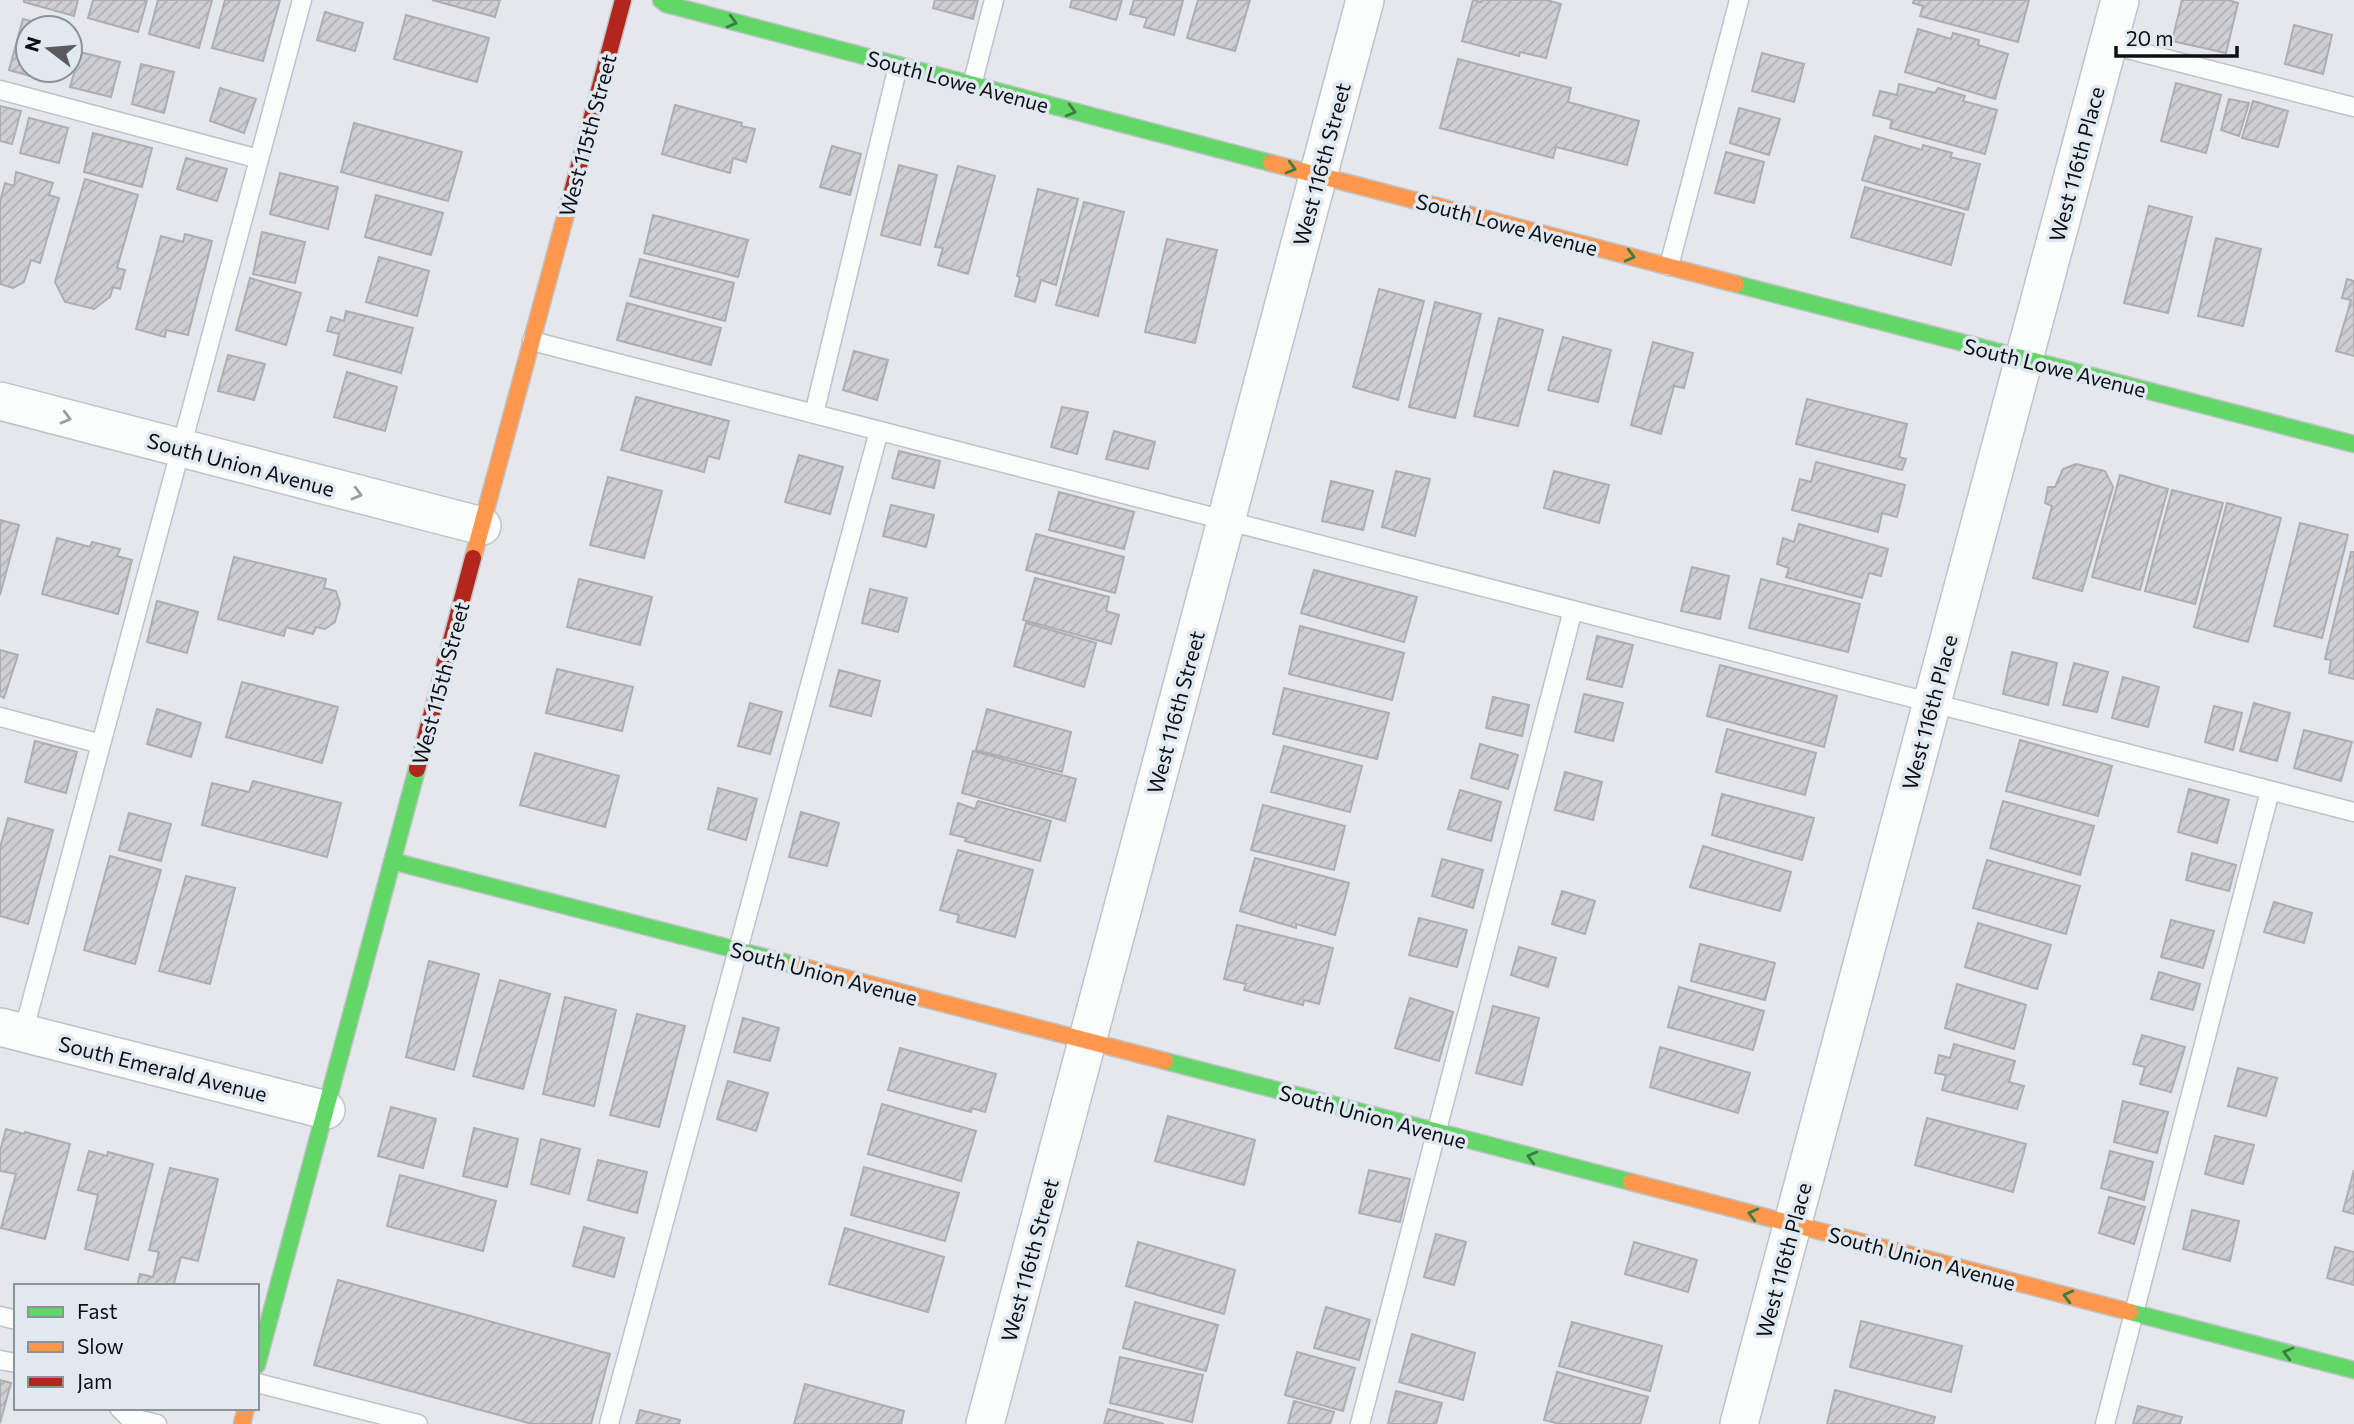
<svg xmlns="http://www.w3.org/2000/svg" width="2354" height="1424" font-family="Commissioner,sans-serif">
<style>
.building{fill:url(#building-hatch);stroke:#aeaeb1;stroke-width:2}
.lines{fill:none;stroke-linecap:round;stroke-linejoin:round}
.lane-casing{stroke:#bfc2c6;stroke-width:21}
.street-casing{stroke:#bfc2c6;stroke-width:40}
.fast-casing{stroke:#bfc2c6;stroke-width:19}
.slow-casing{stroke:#bfc2c6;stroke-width:19}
.jam-casing{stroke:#bfc2c6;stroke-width:19}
.lane{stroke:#fbfcfc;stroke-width:18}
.street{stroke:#fbfcfc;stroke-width:37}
.fast{stroke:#63d668;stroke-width:16}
.slow{stroke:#ff974d;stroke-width:16}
.jam{stroke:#b3261e;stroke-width:16}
.oneway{stroke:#3c7d42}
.oneway2{stroke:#9c9e9f}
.labels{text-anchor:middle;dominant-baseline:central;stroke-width:7;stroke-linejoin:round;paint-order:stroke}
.street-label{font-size:21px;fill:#0d1013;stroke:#e0e9f0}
</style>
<defs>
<pattern id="building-hatch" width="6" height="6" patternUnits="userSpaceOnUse" patternTransform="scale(1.75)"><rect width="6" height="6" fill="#cfcfd2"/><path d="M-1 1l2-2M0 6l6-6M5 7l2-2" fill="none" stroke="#b1b1b3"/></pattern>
</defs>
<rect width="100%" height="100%" fill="#e4e8ec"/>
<path class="building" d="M24 0H78L74 16 24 2Z
M93 0H147L138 32 88 18Z
M158 0H212L199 48 149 34Z
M225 0H280L263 61 212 48Z
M432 0H500L495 17Z
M935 0H978L973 19 933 8Z
M1072 0H1122L1116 20 1070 7Z
M1134 0H1183L1174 35 1144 27 1147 18 1130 14Z
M1198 0H1250L1235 51 1187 38Z
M1473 0 1481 2 1482 0H1546L1561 4 1546 58 1520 52 1519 56 1462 41Z
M1914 0H2029L2018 42 1920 16 1923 6 1913 3Z
M2182 0H2228L2238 3 2226 53 2172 41Z
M325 12 363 23 355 51 317 40Z
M406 15 489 38 477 82 394 59Z
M23 19 59 28H28V70H51L48 81 9 70Z
M2294 25 2332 35 2323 74 2285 64Z
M1918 29 1951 39 1953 33 1979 40 1978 45 2008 54 1995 99 1905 72Z
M80 52 120 62 111 97 70 87Z
M1762 53 1804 64 1794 102 1752 91Z
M1458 59 1571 88 1568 102 1639 121 1627 165 1556 147 1553 158 1440 128Z
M141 64 174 72 164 113 132 104Z
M2176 83 2221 95 2206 153 2161 141Z
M1899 84 1935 93 1938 88 1965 96 1963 101 1997 110 1985 154 1890 128 1892 120 1873 115 1880 91 1897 95Z
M220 88 256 99 244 133 210 121Z
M2229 99 2249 103 2239 136 2221 130Z
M2253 101 2288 111 2278 147 2242 138Z
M675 105 742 123 741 126 755 129 746 162 733 158 730 173 662 154Z
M0 106 21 111 12 144 0 141Z
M1739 108 1780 119 1769 155 1730 143Z
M29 118 68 128 59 163 20 153Z
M354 123 462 152 448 201 341 172Z
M93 133 152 148 142 187 84 172Z
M1875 136 1922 150 1923 145 1952 153 1950 157 1980 164 1968 210 1862 180Z
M832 146 861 154 850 195 820 187Z
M1726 152 1764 162 1754 203 1715 193Z
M186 158 227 169 217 201 177 189Z
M899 165 937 175 920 245 881 235Z
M958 166 995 176 968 274 938 265 943 248 935 247Z
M16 172 53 183 49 195 59 198 40 263 31 260 24 282 13 288 0 284V202L5 183 14 186Z
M280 173 338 187 328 229 270 214Z
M85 179 138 195 117 268 125 270 120 289 113 287 110 297 94 309 65 302 55 282Z
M1865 187 1964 214 1951 265 1851 237Z
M1038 189 1078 199 1056 285 1041 280 1035 302 1015 296 1020 277 1017 276Z
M376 195 443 213 431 255 365 237Z
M1084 202 1124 212 1098 316 1056 305Z
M2149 206 2192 217 2168 313 2124 303Z
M653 215 748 240 738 277 644 253Z
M262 232 305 242 295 283 253 274Z
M185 234 212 241 188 335 166 330 165 337 136 329 161 236 183 242Z
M2216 238 2261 249 2243 326 2198 316Z
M1167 239 1217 250 1195 343 1145 332Z
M379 257 429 271 417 316 366 302Z
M640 259 734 283 725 321 630 296Z
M250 278 301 293 286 345 236 330Z
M2347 279 2354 281V356L2336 351 2351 300 2342 298Z
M1379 289 1424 301 1398 400 1353 387Z
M1435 302 1481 314 1455 418 1409 407Z
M627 303 721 328 711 365 617 340Z
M346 311 413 328 401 373 334 355 339 334 327 331 331 317 344 321Z
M1499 318 1543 330 1518 426 1474 416Z
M1563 337 1611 350 1598 402 1548 390Z
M1653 342 1693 353 1684 388 1674 386 1661 434 1631 425Z
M854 351 888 360 877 400 843 390Z
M228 355 265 364 254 400 218 391Z
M347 372 397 387 385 431 334 417Z
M636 397 729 421 719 459 708 456 704 472 621 450Z
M1807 399 1907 424 1899 457 1906 459 1902 470 1796 444Z
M1062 407 1088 412 1077 454 1051 447Z
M1114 431 1155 442 1148 469 1106 459Z
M899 451 940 461 934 488 892 478Z
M799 455 843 467 830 514 785 502Z
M1816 462 1905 485 1897 517 1882 513 1878 532 1792 510 1800 479 1811 482Z
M2076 464 2105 471 2113 487 2082 591 2033 578 2052 506 2045 503 2048 487H2055L2063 469Z
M1396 471 1430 479 1415 536 1382 527Z
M1554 471 1609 485 1599 523 1544 508Z
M2120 475 2168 489 2140 590 2092 577Z
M608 477 662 491 644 558 590 545Z
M1331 481 1373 491 1363 530 1322 521Z
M2172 490 2223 503 2195 604 2145 591Z
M1059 492 1134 512 1124 549 1049 530Z
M2227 503 2281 518 2248 642 2194 627Z
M891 505 934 515 926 547 883 536Z
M0 520 19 525 0 595Z
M2300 523 2348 535 2322 638 2274 626Z
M1799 524 1888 549 1881 576 1869 573 1862 598 1786 577 1789 568 1777 564 1783 538 1794 542Z
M1036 534 1124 557 1115 593 1026 570Z
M57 538 90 547 92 542 120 549 117 556 132 560 118 614 42 594Z
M2351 552H2354V679L2329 673 2331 660 2325 659Z
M234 557 326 579 324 588 336 591 340 604 335 622 325 629 316 627 313 634 286 627 284 636 218 619Z
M1692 567 1729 576 1720 619 1681 611Z
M1314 570 1417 597 1404 642 1301 613Z
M1035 578 1109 597 1106 611 1119 615 1111 644 1023 620Z
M579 579 652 597 640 645 567 627Z
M1761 579 1860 604 1848 652 1749 628Z
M870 589 907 598 898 632 862 623Z
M157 601 198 612 187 653 147 642Z
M1026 623 1096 643 1084 687 1014 666Z
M1300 626 1404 653 1392 700 1289 674Z
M1597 636 1633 645 1622 687 1587 679Z
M0 650 18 655 4 698 0 696Z
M2012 652 2057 663 2048 705 2003 694Z
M2074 663 2108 672 2097 712 2063 705Z
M1720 665 1837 696 1824 747 1707 716Z
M557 669 633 687 622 731 546 713Z
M839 670 880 681 871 716 830 706Z
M2123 677 2159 687 2148 727 2112 718Z
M242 682 338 707 322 763 226 737Z
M1284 688 1389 713 1377 759 1273 734Z
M1584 694 1623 703 1613 741 1575 732Z
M1493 697 1529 705 1522 736 1486 728Z
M750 703 782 712 770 754 738 746Z
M2254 703 2290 713 2277 761 2240 751Z
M2214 706 2242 713 2233 750 2205 742Z
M157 709 201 723 191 757 147 744Z
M987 709 1071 732 1062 772 976 750Z
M1727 729 1816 753 1805 795 1716 772Z
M2304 730 2352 742 2341 781 2294 768Z
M2020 740 2112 766 2098 816 2006 791Z
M35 741 77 752 66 793 25 782Z
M1480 744 1518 755 1508 789 1471 778Z
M1284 746 1362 766 1350 812 1271 792Z
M973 751 1076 779 1065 821 962 793Z
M535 753 619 776 605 827 520 805Z
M1565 772 1602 782 1593 820 1555 810Z
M253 781 341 803 327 857 202 825 212 783 249 792Z
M718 788 757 799 746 840 708 829Z
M2189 789 2229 800 2217 843 2178 832Z
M1460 790 1501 802 1491 841 1448 829Z
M1722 794 1814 818 1802 860 1712 835Z
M978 801 1051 821 1040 861 965 841 966 838 950 834 958 803 975 809Z
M2003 801 2094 826 2080 875 1990 848Z
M1263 805 1345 826 1334 870 1251 850Z
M801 812 839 823 827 866 789 857Z
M129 813 171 824 161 861 119 850Z
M8 818 53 830 28 924 0 916V848Z
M1703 846 1791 872 1780 911 1690 887Z
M958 850 1033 870 1015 937 957 922 959 915 940 910Z
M2192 853 2236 865 2229 891 2186 880Z
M110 856 161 870 135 964 84 950Z
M1255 858 1349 883 1335 935 1296 924V928L1240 911Z
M1442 859 1483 870 1473 908 1432 896Z
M1987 860 2080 886 2066 934 1973 908Z
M186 876 235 888 210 984 159 971Z
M1562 891 1595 901 1585 934 1552 924Z
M2274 902 2312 913 2304 943 2264 932Z
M1419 918 1467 930 1457 967 1409 955Z
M2171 920 2214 931 2203 968 2161 957Z
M1978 923 2051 945 2037 989 1965 967Z
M1237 925 1333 948 1319 1004 1304 1000 1303 1005 1244 990 1246 984 1224 979Z
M1700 944 1775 963 1765 1000 1691 981Z
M1519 947 1556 958 1548 987 1511 975Z
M429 961 479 974 454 1070 406 1057Z
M2159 972 2200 984 2193 1010 2151 999Z
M500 980 550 994 523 1089 473 1076Z
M1957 984 2026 1005 2014 1049 1945 1028Z
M1679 987 1764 1011 1753 1050 1668 1027Z
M565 997 616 1010 594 1106 543 1094Z
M1410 998 1453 1012 1439 1061 1395 1048Z
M1493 1006 1539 1018 1522 1085 1476 1073Z
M637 1014 685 1026 659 1127 610 1115Z
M743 1018 779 1028 770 1061 734 1052Z
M2142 1035 2185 1047 2171 1092 2140 1084 2145 1067 2133 1064Z
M1954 1044 2015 1061 2009 1082 2024 1086 2017 1109 1942 1090 1946 1075 1935 1073 1939 1055 1950 1058Z
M1660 1047 1750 1073 1738 1113 1650 1087Z
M900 1048 996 1074 985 1112 972 1108 971 1112 888 1090Z
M2238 1068 2277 1078 2266 1116 2228 1106Z
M728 1081 768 1093 756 1131 717 1119Z
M2123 1101 2168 1112 2157 1153 2114 1142Z
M882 1104 976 1131 961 1181 868 1154Z
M391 1107 436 1119 423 1168 378 1156Z
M1168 1116 1255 1140 1244 1185 1155 1161Z
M1927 1118 2026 1144 2013 1192 1915 1165Z
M474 1128 518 1139 507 1187 463 1176Z
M6 1129 24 1134 25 1132 70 1144 45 1239 1 1228 16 1174 0 1171V1151Z
M2215 1136 2254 1145 2243 1184 2205 1174Z
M541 1139 580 1149 569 1194 531 1184Z
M89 1151 107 1156 108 1152 153 1164 128 1260 85 1249 98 1195 78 1190Z
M2110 1151 2153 1162 2144 1200 2101 1188Z
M598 1160 647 1172 637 1213 588 1200Z
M864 1167 959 1193 945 1241 851 1215Z
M170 1168 218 1179 198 1261 181 1257 174 1283 181 1286H137L140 1274 153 1277 159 1252 149 1250Z
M1369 1170 1410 1179 1400 1222 1359 1213Z
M2354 1170V1214L2343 1211Z
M400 1175 496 1201 483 1251 387 1226Z
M2109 1197 2145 1207 2134 1244 2099 1233Z
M2192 1210 2239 1221 2230 1261 2183 1249Z
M584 1227 624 1238 614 1277 573 1266Z
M845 1228 944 1257 928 1312 829 1284Z
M1436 1234 1466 1242 1454 1285 1424 1277Z
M1138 1242 1235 1270 1224 1314 1126 1286Z
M1634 1242 1697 1260 1688 1292 1625 1274Z
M2335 1247 2354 1252V1285L2327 1278Z
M338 1280 610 1354 591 1424H532L314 1365Z
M1135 1302 1218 1325 1206 1371 1123 1348Z
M1326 1307 1370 1320 1359 1360 1314 1348Z
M1861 1321 1962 1346 1951 1392 1850 1367Z
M1572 1322 1662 1346 1650 1391 1559 1366Z
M1412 1334 1475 1353 1463 1400 1399 1382Z
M1297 1352 1355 1368 1343 1411 1285 1395Z
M1120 1357 1203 1375 1192 1422 1110 1403Z
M1557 1372 1648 1397 1640 1424H1560L1544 1420Z
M0 1380 11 1383 0 1423Z
M805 1384 904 1411 901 1424H794Z
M1835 1390 1935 1417 1933 1424H1827Z
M1396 1391 1442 1403 1436 1424H1388Z
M1294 1401 1334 1412 1330 1424H1288Z
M2138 1406 2182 1417 2180 1424H2133Z
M1108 1409 1164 1424H1104Z
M640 1410 680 1420 679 1424H636Z"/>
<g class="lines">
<defs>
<path id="lane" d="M2108 44 2354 107
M972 85 994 0
M0 90 259 159
M1669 266 1739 0
M532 341 2354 812
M814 414 898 66
M0 717 101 744
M23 1033 302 0
M0 1316 16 1320
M0 1360 16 1363
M257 1383 418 1424
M119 1408 128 1417 157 1424
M609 1424 879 431
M1360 1424 1573 610
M2105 1424 2270 791"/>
<path id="street" d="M0 401 482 526
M0 1027 326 1110
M985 1424 1365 0
M1739 1424 2120 0"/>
<path id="fast" d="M661 0 666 4 1271 163
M1736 284 2354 444
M392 861 795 965
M1165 1061 1631 1182
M2130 1312 2354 1370
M257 1365 417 769"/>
<path id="slow" d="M1271 163 1736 284
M473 558 569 203
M795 965 1165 1061
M1631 1182 2130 1312
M242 1424 246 1408"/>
<path id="jam" d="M569 203 623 0
M417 769 473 558"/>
</defs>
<use href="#lane" class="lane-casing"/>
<use href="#street" class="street-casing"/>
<use href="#fast" class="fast-casing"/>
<use href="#slow" class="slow-casing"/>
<use href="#jam" class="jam-casing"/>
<use href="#lane" class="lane"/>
<use href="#street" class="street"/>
<use href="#fast" class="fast"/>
<use href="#slow" class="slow"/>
<use href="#jam" class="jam"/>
</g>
<defs><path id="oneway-chevron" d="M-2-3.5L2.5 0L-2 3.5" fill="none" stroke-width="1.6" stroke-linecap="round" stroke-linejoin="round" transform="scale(1.75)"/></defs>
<g class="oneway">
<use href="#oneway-chevron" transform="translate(732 22) rotate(15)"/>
<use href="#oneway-chevron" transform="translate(1071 111) rotate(15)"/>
<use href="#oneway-chevron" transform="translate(1291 168) rotate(15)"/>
<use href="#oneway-chevron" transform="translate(1630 256) rotate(15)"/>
<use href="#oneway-chevron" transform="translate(1532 1157) rotate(-165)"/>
<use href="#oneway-chevron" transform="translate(1753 1214) rotate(-165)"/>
<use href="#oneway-chevron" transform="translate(2068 1296) rotate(-166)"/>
<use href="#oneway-chevron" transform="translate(2288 1353) rotate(-165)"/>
</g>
<g class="oneway2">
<use href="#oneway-chevron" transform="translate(66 418) rotate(15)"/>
<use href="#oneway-chevron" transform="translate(357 494) rotate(15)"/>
</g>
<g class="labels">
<g class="street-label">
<text transform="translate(958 81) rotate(15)">South Lowe Avenue</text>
<text transform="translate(587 135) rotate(-75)">West 115th Street</text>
<text transform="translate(1321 164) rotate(-75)">West 116th Street</text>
<text transform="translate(2076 164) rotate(-75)">West 116th Place</text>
<text transform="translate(1507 224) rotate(15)">South Lowe Avenue</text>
<text transform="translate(2055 367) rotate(14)">South Lowe Avenue</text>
<text transform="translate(241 464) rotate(15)">South Union Avenue</text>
<text transform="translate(440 683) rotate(-75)">West 115th Street</text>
<text transform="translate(1175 712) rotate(-75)">West 116th Street</text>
<text transform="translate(1929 712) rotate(-75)">West 116th Place</text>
<text transform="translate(824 973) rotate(15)">South Union Avenue</text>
<text transform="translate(163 1068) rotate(14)">South Emerald Avenue</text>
<text transform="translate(1373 1116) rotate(15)">South Union Avenue</text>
<text transform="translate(1922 1258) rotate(15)">South Union Avenue</text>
<text transform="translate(1029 1260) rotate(-75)">West 116th Street</text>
<text transform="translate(1783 1260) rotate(-75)">West 116th Place</text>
</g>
</g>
<rect x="14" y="1284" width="245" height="126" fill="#e0e9f0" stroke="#8c9298" stroke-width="2"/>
<rect x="28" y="1307" width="35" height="10" fill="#63d668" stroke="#8c9298" stroke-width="2"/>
<text x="77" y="1319" font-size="21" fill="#0d1013">Fast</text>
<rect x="28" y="1342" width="35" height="10" fill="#ff974d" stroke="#8c9298" stroke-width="2"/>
<text x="77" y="1354" font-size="21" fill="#0d1013">Slow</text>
<rect x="28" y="1377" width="35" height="10" fill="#b3261e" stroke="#8c9298" stroke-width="2"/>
<text x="77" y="1389" font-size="21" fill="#0d1013">Jam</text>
<g transform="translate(49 49) rotate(286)"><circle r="33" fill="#e0e9f0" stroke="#8c9298" stroke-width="2"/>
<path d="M0-5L12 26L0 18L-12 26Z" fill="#585c5f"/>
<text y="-10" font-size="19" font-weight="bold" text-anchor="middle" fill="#0d1013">N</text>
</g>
<path d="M2116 46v10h121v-10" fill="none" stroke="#0d1013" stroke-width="3.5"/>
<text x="2126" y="46" font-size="21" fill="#0d1013" stroke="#e0e9f0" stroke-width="5" paint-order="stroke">20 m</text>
</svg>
